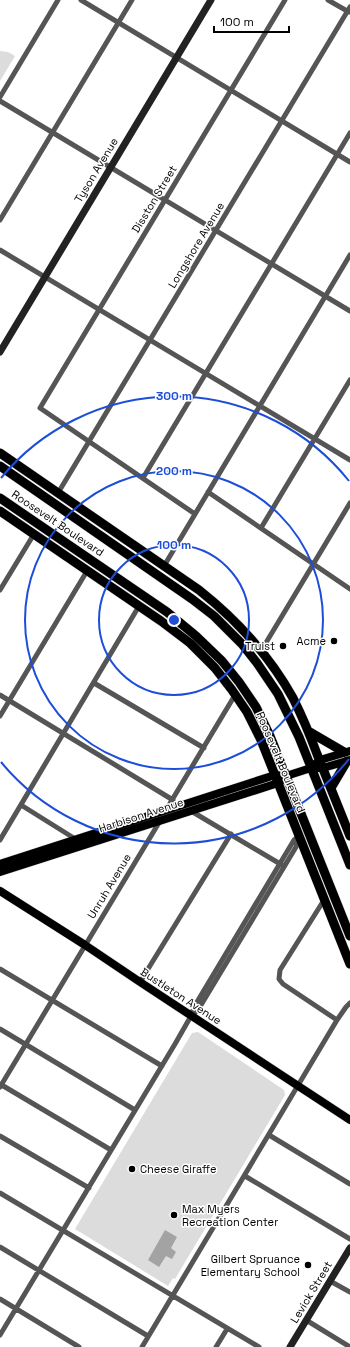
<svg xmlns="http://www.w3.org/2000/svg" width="350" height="1347" font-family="'Space Grotesk',sans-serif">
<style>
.green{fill:#dcdcdc}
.water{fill:#a3a3a3}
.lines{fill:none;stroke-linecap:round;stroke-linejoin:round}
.primary-casing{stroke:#dbdbdb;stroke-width:9}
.highway-casing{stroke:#dbdbdb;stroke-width:10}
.street{stroke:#555;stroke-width:5}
.secondary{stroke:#222;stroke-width:7}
.primary{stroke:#000;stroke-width:8}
.highway{stroke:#000;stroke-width:9}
.ring{fill:none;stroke:#1d4ed8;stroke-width:2}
.poi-dot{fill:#000;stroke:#fff;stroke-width:1.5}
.labels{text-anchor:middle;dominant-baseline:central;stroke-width:3;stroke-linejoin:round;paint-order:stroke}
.street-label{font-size:11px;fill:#000;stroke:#fff}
.poi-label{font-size:11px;fill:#000;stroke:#fff;text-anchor:end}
.centre{fill:#1d4ed8;stroke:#fff;stroke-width:2}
.ring-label{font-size:12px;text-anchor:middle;font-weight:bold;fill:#1d4ed8;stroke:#fff;stroke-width:3;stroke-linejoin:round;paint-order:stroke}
</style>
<rect width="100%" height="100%" fill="#fff"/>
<path class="green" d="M0 51 8 52 15 56 0 81Z
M198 1032 284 1090 285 1095 175 1279 173 1278 168 1286 75 1229 192 1033Z"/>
<path class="water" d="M165 1230 177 1237 171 1248 176 1252 172 1259 166 1256 159 1267 148 1260Z"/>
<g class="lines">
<defs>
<path id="primary" d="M315 764 320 760 350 751
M0 864 275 775 286 776 311 768H323L350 760
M0 872 278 783 282 780
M0 891 85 945 140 982 350 1120"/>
<path id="highway" d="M0 453 199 590C237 620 269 655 293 698 302 716 310 735 317 754 328 781 339 809 350 836
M0 466 192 599 214 616 242 644 257 663 278 694 299 737 350 865
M0 498 167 612 196 636 222 661 239 682 256 707 270 736 350 936
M0 511 161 621 190 643 215 668 232 690 247 712 261 740 350 964
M308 731 344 752
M331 788 347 761"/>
</defs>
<use href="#primary" class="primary-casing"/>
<use href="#highway" class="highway-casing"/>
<path class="street" d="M81 0 350 162
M328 0 349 12
M0 97 58 0
M0 101 350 311
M0 220 132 0
M0 250 350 460
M143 478 350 133
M208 492 350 589
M58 493 350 7
M195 514 40 408 285 0
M261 528 350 380
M164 566 350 255
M0 590 34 534
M261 651 350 503
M94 683 204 748
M0 695 173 800
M0 716 87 571
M21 805 77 840
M166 810 235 695
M191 811 282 865
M0 840 139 606
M324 900 280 970 279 979 283 984 337 1020
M0 969 162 1066
M140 982 231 834
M192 1015 198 1010 296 847 299 838
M0 1029 135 1110
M0 1084 111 1150
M0 1087 160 821
M269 1135 350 1184
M0 1136 89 1188
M245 1176 350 1239
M0 1193 259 1347
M0 1247 148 1336
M330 1281 350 1292
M0 1299 79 1347
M306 1320 350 1347
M0 1335 175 1044 191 1016 194 1007 294 840 299 836
M142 1347 337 1020 346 1007 350 1003
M216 1347 227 1329"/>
<path class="secondary" d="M0 352 211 0
M290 1347 350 1248"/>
<use href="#primary" class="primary"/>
<use href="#highway" class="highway"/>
</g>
<g class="ring">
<circle cx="174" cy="620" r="75"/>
<circle cx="174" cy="620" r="149"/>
<path d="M349 759A224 224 0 0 1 1 762M1 478A224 224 0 0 1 349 481"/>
</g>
<g class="poi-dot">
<circle cx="334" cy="641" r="4"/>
<circle cx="283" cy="646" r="4"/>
<circle cx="132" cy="1169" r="4"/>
<circle cx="174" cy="1215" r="4"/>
<circle cx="308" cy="1265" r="4"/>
</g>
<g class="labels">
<g class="street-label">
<text transform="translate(96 170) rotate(-59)">Tyson Avenue</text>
<text transform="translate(154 199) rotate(-59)">Disston Street</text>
<text transform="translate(196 245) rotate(-59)">Longshore Avenue</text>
<text transform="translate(58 523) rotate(34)">Roosevelt Boulevard</text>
<text transform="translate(281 762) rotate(67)">Roosevelt Boulevard</text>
<text transform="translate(141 815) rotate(-18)">Harbison Avenue</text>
<text transform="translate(109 886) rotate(-59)">Unruh Avenue</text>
<text transform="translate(181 996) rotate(33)">Bustleton Avenue</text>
<text transform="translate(311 1292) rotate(-59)">Levick Street</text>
</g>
<g class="poi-label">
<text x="326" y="641">Acme</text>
<text x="275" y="646">Truist</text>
<text x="140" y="1169" text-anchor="start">Cheese Giraffe</text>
<text x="182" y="1209" text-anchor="start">Max Myers<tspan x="182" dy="13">Recreation Center</tspan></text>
<text x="300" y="1259">Gilbert Spruance<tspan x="300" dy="13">Elementary School</tspan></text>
</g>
</g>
<circle cx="174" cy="620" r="6" class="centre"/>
<g class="ring-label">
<text x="174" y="400">300 m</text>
<text x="174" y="475">200 m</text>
<text x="174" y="549">100 m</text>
</g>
<path d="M214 26v6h75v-6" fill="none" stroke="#000000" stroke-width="2"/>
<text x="220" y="26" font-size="12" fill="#000000" stroke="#ffffff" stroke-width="3" paint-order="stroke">100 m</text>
</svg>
